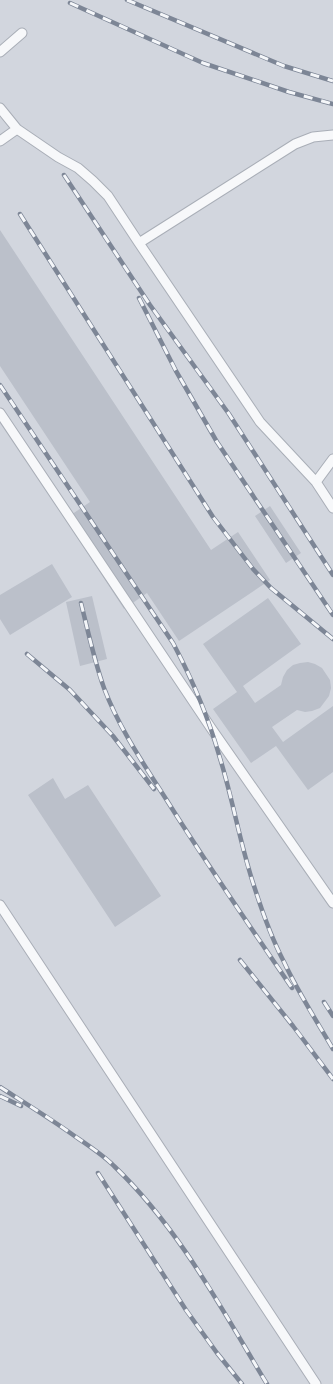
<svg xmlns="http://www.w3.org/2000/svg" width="333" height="1384" font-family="'Space Grotesk',sans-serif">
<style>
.built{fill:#d2d6de}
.building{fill:#bbc0ca}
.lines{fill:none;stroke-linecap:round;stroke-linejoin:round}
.service-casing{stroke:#a9aeb7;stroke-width:11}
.service{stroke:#f7f8fa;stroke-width:9}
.rail-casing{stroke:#7d8696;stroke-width:4.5}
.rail{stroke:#f4f6f9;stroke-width:3;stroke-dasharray:9;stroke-linecap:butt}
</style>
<rect width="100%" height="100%" fill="#e4e7ec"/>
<path class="built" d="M0 0H333V1384H0Z"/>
<path class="building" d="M0 230 211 550 238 532 270 580 179 641 147 593 124 609 65 519 90 502 0 366Z
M270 506 301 553 286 563 255 516Z
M52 564 72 597 10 635 0 619V595Z
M92 596 107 659 80 666 66 602Z
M268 598 301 644 243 686 255 703 281 685 283 677 287 670 293 665 300 663 308 662 315 664 322 668 330 680 331 688 329 696 320 708 312 711 305 712 297 710 272 727 283 742 333 706V772L308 790 276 746 251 763 213 709 237 692 203 644Z
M53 778 65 799 88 785 161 896 115 927 28 795Z"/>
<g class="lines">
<defs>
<path id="service" d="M0 52 22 33
M0 108 17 129
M0 141 17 129 58 157 78 168 93 181 108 196 139 243 295 144 313 137 333 135
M139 243 260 422 316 482 333 508
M0 413 211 728 333 903
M316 482 333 459
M0 905 316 1384"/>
</defs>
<use href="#service" class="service-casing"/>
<use href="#service" class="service"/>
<defs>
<path id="rail" d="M127 0 284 66 333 81
M70 3 203 63 289 92 333 104
M64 175 150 305 229 414 333 575
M20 214 213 517 253 569 271 588 333 639
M139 298 176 371 217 442 333 615
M0 385 173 643C192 679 208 716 219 755 233 799 240 845 255 889 263 914 272 939 284 962 298 992 316 1020 333 1049
M81 603C88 631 94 660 104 688 119 728 143 763 166 799 206 863 249 925 292 988
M27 654 70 690 113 736 154 789
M240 960 293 1026 333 1079
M324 1002 333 1016
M0 1087C25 1103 51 1119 76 1137 89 1146 103 1155 114 1166 179 1228 221 1308 267 1384
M0 1096 21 1106
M98 1173 186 1310 217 1353 242 1384"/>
</defs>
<use href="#rail" class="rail-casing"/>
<use href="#rail" class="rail"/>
</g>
</svg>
